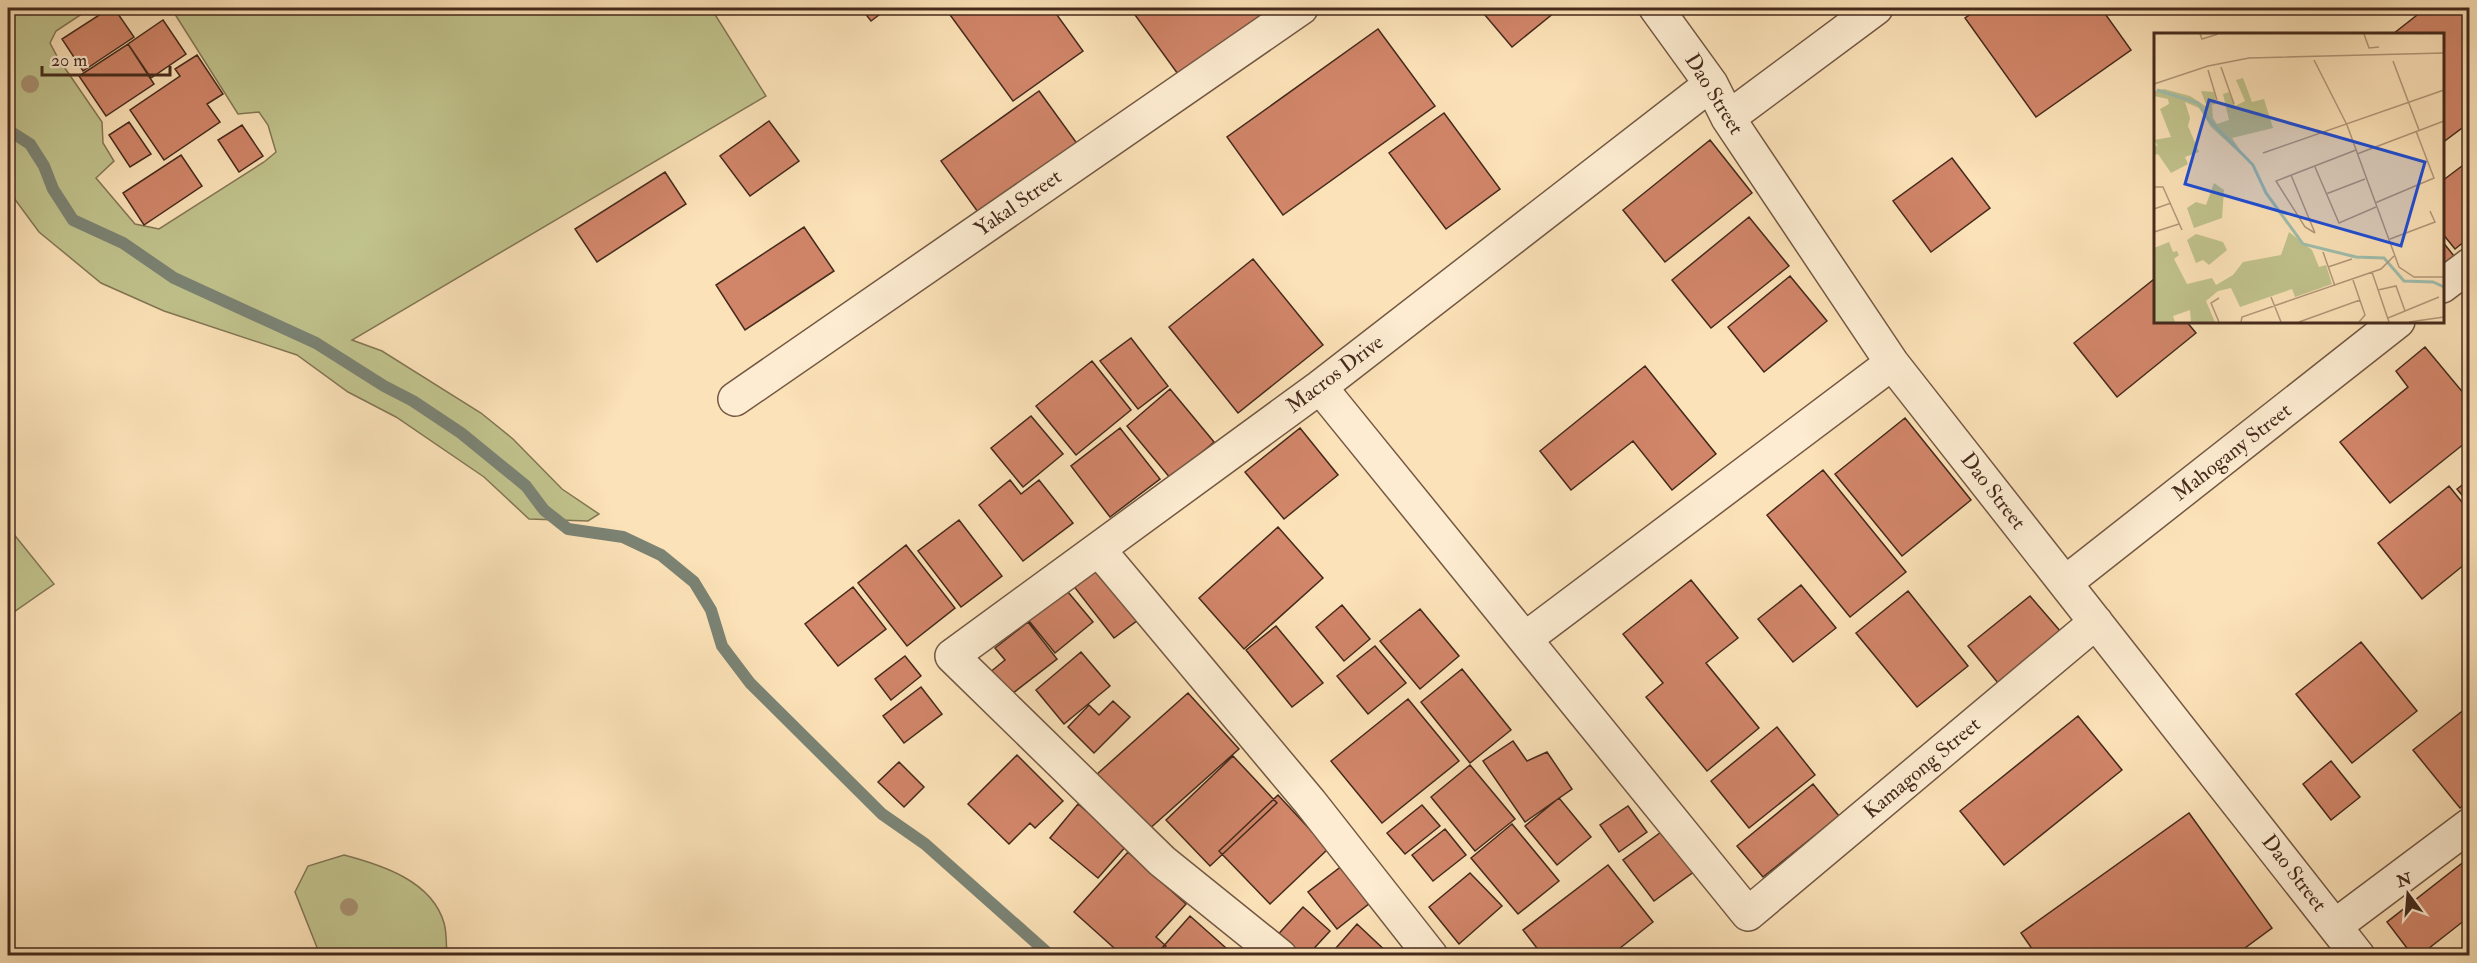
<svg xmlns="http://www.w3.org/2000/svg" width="2477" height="963" font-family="'IM FELL Double Pica',serif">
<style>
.green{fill:#c1c38d;stroke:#837654;stroke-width:1.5}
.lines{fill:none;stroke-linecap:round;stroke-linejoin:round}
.stream{stroke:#7b8374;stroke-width:12}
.building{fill:#d18569;stroke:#452a1c;stroke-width:1.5}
.street-casing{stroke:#735843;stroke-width:36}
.street{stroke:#fdecd1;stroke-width:33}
.tree{fill:#a89272}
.labels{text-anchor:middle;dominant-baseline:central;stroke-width:6;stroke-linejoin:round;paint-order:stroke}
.street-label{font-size:21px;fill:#452a1c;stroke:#fdecd1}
.inset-river{fill:none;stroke:#9fbeae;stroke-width:3}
.inset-road{fill:none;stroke:#b3987a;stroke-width:1.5}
.view{fill:#1d4ed8;fill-opacity:0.15;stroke:#1d4ed8;stroke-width:3}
.inset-edge{fill:none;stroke:#452a1c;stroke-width:3}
</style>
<rect width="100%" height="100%" fill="#fce2b8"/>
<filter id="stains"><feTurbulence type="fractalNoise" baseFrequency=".00333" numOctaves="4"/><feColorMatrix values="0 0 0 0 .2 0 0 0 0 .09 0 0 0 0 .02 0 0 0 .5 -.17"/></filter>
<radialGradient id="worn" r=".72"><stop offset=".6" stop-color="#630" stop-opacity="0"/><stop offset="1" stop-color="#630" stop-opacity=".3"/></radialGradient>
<path class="green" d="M8 8H91L56 31 50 43 58 58 102 122 103 143 114 161 96 178 135 224 159 229 264 162 276 152 268 125 259 112 238 114 171 8H711L766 96 352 340 382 351 481 413 513 439 562 489 599 514 588 521 529 519 484 477 396 417 348 392 297 355 164 311 101 283 39 232 8 190V64L12 56 8 50Z
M8 527 54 584 8 616Z
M344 855C382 865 432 881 444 923 447 933 446 945 447 955H320L295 892 308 866Z"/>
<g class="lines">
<path class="stream" d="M8 130 30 144 44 166 53 189 73 220 123 243 174 278 316 343 384 386 413 401 461 433 526 486 544 510 568 529 623 537 661 555 694 582 711 610 722 646 750 683 882 814 925 844 1051 956"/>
</g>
<path class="building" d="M110 8H114L134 37 83 71 62 39Z
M861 8H888L871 21Z
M945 8H1052L1083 51 1013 101Z
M1130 8H1285L1183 81Z
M1479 8H1560L1512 47Z
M1980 8H2101L2131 50 2036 117 1965 18Z
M2426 8H2470V122L2442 143V34H2393Z
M163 20 186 54 151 78 128 44Z
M1378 29 1435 106 1283 215 1227 137Z
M128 44 154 84 106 116 79 76Z
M197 55 223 94 207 104 220 122 164 160 130 110 180 76 175 69Z
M1039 91 1081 149 983 219 941 161Z
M1444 113 1500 189 1446 229 1389 153Z
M769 121 799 161 750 196 720 156Z
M129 122 151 154 130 167 109 135Z
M242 125 263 156 239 172 218 140Z
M1710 140 1752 193 1665 262 1623 210Z
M181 155 202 186 144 225 123 193Z
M1952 158 1990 208 1931 252 1893 201Z
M2462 166 2470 176V237L2455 249 2442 233V181Z
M665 172 686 204 597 262 575 229Z
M1749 217 1789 266 1711 328 1672 280Z
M804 227 834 271 745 330 716 285Z
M2442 241 2454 256 2442 265Z
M1253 259 1323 345 1238 413 1169 327Z
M1790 276 1827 321 1764 372 1728 327Z
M2153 280 2156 283V321H2186L2196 333 2117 397 2074 343Z
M1131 338 1168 386 1138 409 1100 361Z
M2425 347 2470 401V439L2390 503 2340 442 2408 387 2396 371Z
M1092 361 1131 410 1076 455 1036 406Z
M1645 366 1716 454 1672 490 1633 441 1571 490 1540 451Z
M1170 389 1214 442 1171 479 1127 426Z
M1031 416 1063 454 1023 487 991 448Z
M1905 418 1971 500 1902 556 1835 474Z
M1120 428 1160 479 1110 517 1071 466Z
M1300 428 1338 475 1284 519 1245 472Z
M1823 470 1906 572 1850 617 1767 515Z
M2470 479V505L2457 489Z
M1010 480 1021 494 1039 480 1073 523 1023 561 979 505Z
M2449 486 2470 512V560L2422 599 2378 543Z
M959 520 1002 576 961 607 918 551Z
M1278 527 1323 578 1244 649 1199 598Z
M906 545 955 608 907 646 858 583Z
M1096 566 1138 620 1114 638 1072 584Z
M1691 580 1738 638 1706 663 1759 728 1707 771 1646 697 1663 683 1623 634Z
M1801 585 1836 628 1793 662 1758 619Z
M1063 586 1093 622 1055 653 1025 616Z
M853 587 886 629 838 666 805 624Z
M1908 591 1968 666 1917 707 1856 633Z
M2030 596 2061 632 1998 683 1968 646Z
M1342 605 1370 639 1344 661 1316 627Z
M1420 609 1459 656 1420 689 1380 641Z
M1028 622 1057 659 1008 697 989 673 1005 660 995 648Z
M1276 626 1323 683 1292 707 1246 650Z
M2361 642 2417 711 2352 763 2296 694Z
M1375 646 1406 683 1368 714 1337 676Z
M1081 652 1110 686 1064 724 1036 690Z
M905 656 921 676 891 700 875 679Z
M1462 669 1511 730 1470 763 1421 702Z
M921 687 942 714 904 743 883 716Z
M1188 693 1239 749 1147 831 1096 775Z
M1408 699 1459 761 1382 823 1331 761Z
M1113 701 1130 717 1094 753 1068 727 1089 705 1099 715Z
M2470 705V800L2460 808 2413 750Z
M2078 716 2122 770 2004 865 1960 811Z
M1777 727 1815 775 1749 828 1711 781Z
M1513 741 1527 761 1547 752 1572 789 1525 822 1483 761Z
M1017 755 1063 801 1035 828 1030 823 1009 844 968 804Z
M1233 756 1277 803 1210 866 1166 820Z
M2331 761 2360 797 2331 820 2303 784Z
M899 762 924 787 904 807 878 782Z
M1470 765 1515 819 1475 851 1431 797Z
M1813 784 1839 816 1763 877 1737 846Z
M1278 795 1328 849 1270 904 1219 851Z
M1559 798 1591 837 1557 865 1525 826Z
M1078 804 1127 845 1098 878 1050 838Z
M1422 805 1440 826 1405 854 1387 833Z
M1628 806 1647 832 1619 852 1600 825Z
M2189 813 2272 928 2234 956H2037L2021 933Z
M1512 824 1559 881 1518 914 1471 858Z
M1668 827 1699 868 1654 901 1623 860Z
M1445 829 1466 855 1433 881 1412 855Z
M1128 852 1186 904 1156 937 1166 946 1157 956H1123L1074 912Z
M2470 857V916L2419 956H2413L2387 922Z
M1347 862 1375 899 1337 929 1308 892Z
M1608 865 1653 922 1610 956H1543L1523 930Z
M1470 873 1502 906 1459 944 1429 907Z
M1303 907 1330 931 1307 956H1290L1273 940Z
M1190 916 1235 956H1168L1161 949Z
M1357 924 1391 956H1329Z"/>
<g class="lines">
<defs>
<path id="street" d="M1656 8 1711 84 1728 118 1892 363 2358 956
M1728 118 1876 8
M2442 286 2470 265
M1320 387 1748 914 2096 622
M735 399 1301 8
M1099 550 1310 802 1431 956
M2065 583 2398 321
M1525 639 1892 363
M2335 926 2470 825
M1280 956 1162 861 952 656 1320 387 1711 84"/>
</defs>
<use href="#street" class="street-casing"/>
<use href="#street" class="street"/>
</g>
<g class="tree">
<circle cx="30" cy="84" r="9"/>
<circle cx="349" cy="907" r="9"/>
</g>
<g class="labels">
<g class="street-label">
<text transform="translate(1714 94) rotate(58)">Dao Street</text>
<text transform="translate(1018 203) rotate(-35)">Yakal Street</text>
<text transform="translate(1335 374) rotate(-37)">Macros Drive</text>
<text transform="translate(2232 452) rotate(-38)">Mahogany Street</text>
<text transform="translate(1993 491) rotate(52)">Dao Street</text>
<text transform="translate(1922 768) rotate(-40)">Kamagong Street</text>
<text transform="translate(2294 873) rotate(52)">Dao Street</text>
</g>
</g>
<g transform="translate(2154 33)">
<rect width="290" height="290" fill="#fce2b8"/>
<path d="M89 45 98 69 110 66 119 95 78 105 93 127 57 94 45 75 31 69 36 85 34 93 45 119 31 124 34 131 17 140 4 121 0 122V112L4 113 0 107 17 104 6 76 15 71 14 66 0 63V58L10 56 36 63 53 74 47 58 60 59 63 70 58 72 59 85 63 91 75 87 69 61 75 59 81 73 91 68 82 47ZM60 150 70 157 68 185 40 195 33 175 42 169 52 172ZM135 199 158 217 165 234 172 232 178 251 141 264 138 256 86 274 77 255 64 258 52 268 61 289H37L36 277 19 283 21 289H0V215L15 209 19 219 23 218 25 222 20 226 33 251 58 245 62 252 79 242 89 229 127 222ZM42 201 69 209 73 217 55 232 49 227 42 230 33 207Z" fill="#c1c38d"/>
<path class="inset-river" d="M3 57 44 70 56 88 99 132 112 160 149 211 202 224 230 225 250 248 279 249 290 254"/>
<path class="inset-road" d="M46 1 48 6 64 1M210 1 215 15 225 14M160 27 193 92 245 234 260 244H289M239 28 265 97M67 34 80 71M54 37 63 67M0 51 54 33 95 25 290 20M109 120 290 57M203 121 290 88M161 134 185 190 222 174M137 142 161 200M0 154H9L28 197M172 161 211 146M221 170 280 145 262 98M0 176 17 170M0 199 25 191M161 200 151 194 122 148 202 117M236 206 281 189 276 178M169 219 181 253M174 234 198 226M218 239 235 289M199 247 211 282 205 289M224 257 242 253 251 278M117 264 127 289M234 285 285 264M65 289 57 270 65 265M87 289 88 284 227 236 240 223M145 289 206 267M255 289 290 284"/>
<path class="view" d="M55 67 271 129 247 213 31 151Z"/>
<rect width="290" height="290" class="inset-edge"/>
</g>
<rect width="2477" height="963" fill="none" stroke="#fce2b8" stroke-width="30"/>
<rect x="9" y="9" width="2459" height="945" fill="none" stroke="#452a1c" stroke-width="3"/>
<rect x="15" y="15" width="2447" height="933" fill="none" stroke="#452a1c" stroke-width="1.5"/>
<g transform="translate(2408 894) rotate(344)" stroke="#fdecd1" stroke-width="4.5" paint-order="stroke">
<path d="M0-4.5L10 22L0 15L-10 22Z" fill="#452a1c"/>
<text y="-9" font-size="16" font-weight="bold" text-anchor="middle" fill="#452a1c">N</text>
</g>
<path d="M42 66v9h128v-9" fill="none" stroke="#452a1c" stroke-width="3"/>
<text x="51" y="66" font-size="18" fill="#452a1c" stroke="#fdecd1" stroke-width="4.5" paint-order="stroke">20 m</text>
<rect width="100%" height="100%" filter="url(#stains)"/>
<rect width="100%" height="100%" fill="url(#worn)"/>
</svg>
